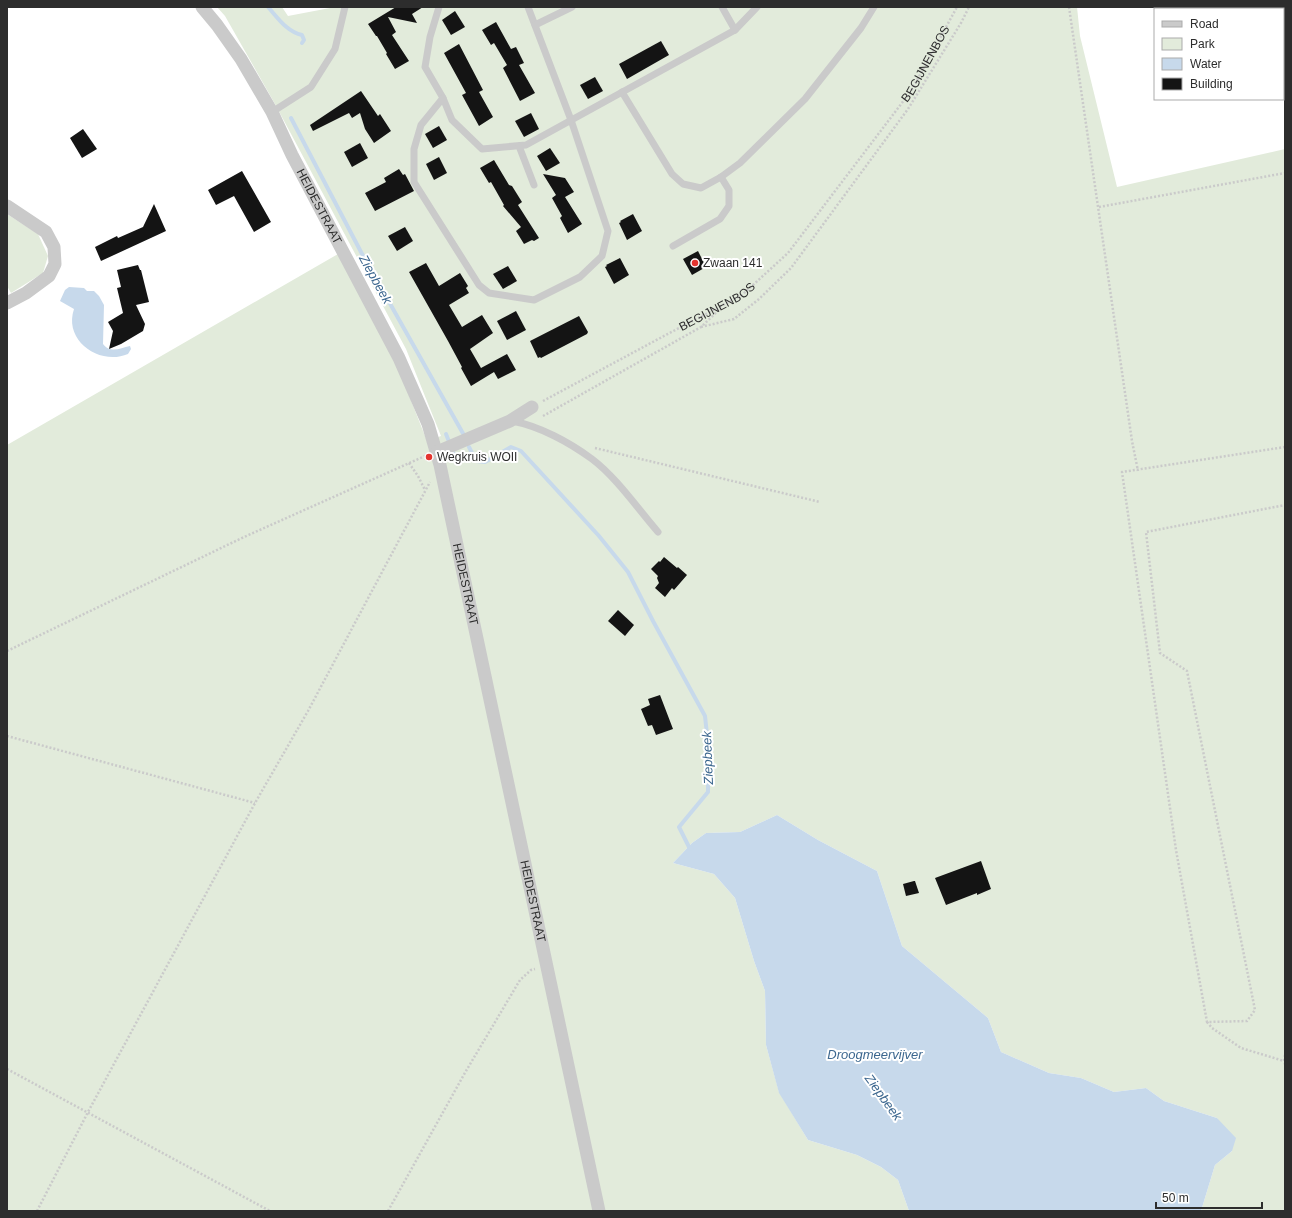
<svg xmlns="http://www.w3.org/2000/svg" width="1292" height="1218" viewBox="0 0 1292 1218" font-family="Arial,sans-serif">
<rect width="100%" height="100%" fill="#fff"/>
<g fill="#e2ebdb">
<path d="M217 7H282L288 16 330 8V7H1077L1080 36 1117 187 1285 149V1211H1201L1215 1165 1232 1151 1217 1118 1164 1101 1146 1088 1114 1092 1081 1078 1049 1073 1001 1052 988 1018 902 946 877 871 818 840 777 815 740 832 706 833 692 843 673 863 714 874 735 898 754 961 765 991 766 1045 779 1092 808 1140 857 1155 881 1167 898 1180 909 1211H7V445L338 254 393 355 427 441 441 436 406 349 275 104 225 16Z"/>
<path d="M7 214 38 234 48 256 43 273 11 293 7 286Z"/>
</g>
<g fill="#c7d9eb">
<path d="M69 287 84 288 87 291H94L99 296 104 305 103 344C111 354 120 348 130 346L131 349 128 354C100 366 63 341 74 309L60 301 65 290Z"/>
<path d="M777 815 818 840 877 871 902 946 988 1018 1001 1052 1049 1073 1081 1078 1114 1092 1146 1088 1164 1101 1217 1118 1236 1138 1232 1151 1215 1165 1201 1211H909L898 1180 881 1167 857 1155 808 1140 779 1093 766 1045 765 991 754 961 735 898 714 874 673 863 692 843 706 833 740 832Z"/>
</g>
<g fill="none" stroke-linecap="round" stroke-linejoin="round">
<g stroke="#c7d9eb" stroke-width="4">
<path d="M268 7C278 18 287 32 302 35L304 40 302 43"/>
<path d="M291 118 361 252 465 437"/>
<path d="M446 434 450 444"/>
<path d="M469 447 476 461 485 462 511 447 521 451 599 536 628 572 653 621 705 716 708 744V792L679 827 689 847 692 849"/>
<path d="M452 450 456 459"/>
</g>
</g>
<g fill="#141414">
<path d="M396 7H423L412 14 417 23 388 17 396 32 392 35 409 61 395 69 386 54 387 53 377 36H376L368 24Z"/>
<path d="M455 11 465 27 451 35 442 20Z"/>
<path d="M496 22 511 49 516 47 524 63 519 65 535 93 520 101 503 68 507 65 494 43 491 45 482 30Z"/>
<path d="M661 41 669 55 627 79 619 64Z"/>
<path d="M459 44 483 90 479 92 493 117 479 126 462 95 466 93 444 53Z"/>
<path d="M595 77 603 91 588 99 580 85Z"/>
<path d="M361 91 378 116 380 114 391 131 374 143 365 129 360 113 352 118 349 113 313 131 310 125Z"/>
<path d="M531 113 539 129 524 137 515 121Z"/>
<path d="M439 126 447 140 433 148 425 134Z"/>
<path d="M83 129 97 149 82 158 70 138Z"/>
<path d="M360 143 368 158 352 167 344 152Z"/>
<path d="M550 148 560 163 546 171 537 156Z"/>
<path d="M439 157 447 173 434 180 426 164Z"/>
<path d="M494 160 509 185 512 186 522 202 518 205 539 238 534 241 532 240 524 244 516 231 521 227 503 206 504 205 491 182 489 183 480 168Z"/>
<path d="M399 169 403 175 405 174 414 191 375 211 365 193 386 182 384 178Z"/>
<path d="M242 171 271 222 254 232 234 196 216 205 208 190Z"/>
<path d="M543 174 565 178 574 192 565 197 582 224 568 233 560 218 562 216 552 198 556 195Z"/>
<path d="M154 204 166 231 101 261 95 247 117 236 118 238 143 227Z"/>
<path d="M633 214 642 231 627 240 619 223 621 222 620 221Z"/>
<path d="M405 227 413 241 397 251 388 236Z"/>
<path d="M698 251 706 267 692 275 683 259Z"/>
<path d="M620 258 629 275 614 284 605 267 607 266 606 265Z"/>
<path d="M426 263 439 286 460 273 468 286 466 288 469 293 449 305 462 327 482 315 493 333 470 349 481 368 507 354 516 370 498 379 494 372 471 386 461 368 462 367 448 341 409 272Z"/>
<path d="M138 265 140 270H141L149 302 136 305 145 324 143 331 121 344 109 349 113 331 108 322 123 313 117 288 121 287 117 270Z"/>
<path d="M508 266 517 281 503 289 493 274Z"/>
<path d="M516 311 526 330 507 340 497 321Z"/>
<path d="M579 316 588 332 587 334 541 358 540 357 538 358 530 341Z"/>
<path d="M664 557 677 568 678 567 687 575 674 590 672 588 665 597 655 588 659 583 657 578 658 576 651 569 659 561 660 562Z"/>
<path d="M618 610 634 625 625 636 608 621Z"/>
<path d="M660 695 673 729 656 735 652 725 648 726 641 709 650 705 648 699Z"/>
<path d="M981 861 991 889 977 895V893L946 905 935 878Z"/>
<path d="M914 881H915L919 893 906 896 903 884Z"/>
</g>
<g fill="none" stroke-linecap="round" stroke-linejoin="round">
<g stroke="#cacaca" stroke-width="2.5" stroke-dasharray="2 2" stroke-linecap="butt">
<path d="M1069 7 1132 441 1138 471"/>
<path d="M1099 207 1285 173"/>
<path d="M701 327 734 319 759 299 791 268 908 109 961 23 969 7"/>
<path id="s1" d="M543 401 662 337 742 295 788 253 911 91 957 7"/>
<path d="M543 416 701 327 721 308"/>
<path d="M1285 447 1122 472 1176 850 1207 1022 1247 1021 1255 1010 1187 671 1160 653 1146 532 1285 505"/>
<path d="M595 448 820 502"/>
<path d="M409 463 418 476 425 490"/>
<path d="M7 651 244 537 425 456"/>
<path d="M7 736 255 803"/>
<path d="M1207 1022 1212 1028 1241 1048 1284 1061"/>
<path d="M1285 1055 1284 1061 1285 1064"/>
<path d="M7 1069 270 1211"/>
<path d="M37 1211 88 1112 255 803 308 711 430 482"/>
<path d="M388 1211 466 1071 520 980 531 970 535 969"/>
</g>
<g stroke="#cacaca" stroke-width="7">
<path d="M439 7 430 37 425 67 443 98 421 125 414 149V182L479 285 489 293 534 300 580 277 602 256 608 231 571 120 528 7"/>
<path d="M535 25 572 7"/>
<path d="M735 30 757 7"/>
<path d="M622 92 672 174 683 184 701 188 721 177 740 163 805 99 861 28 874 7"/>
<path d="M443 98 452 120 482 149 526 145 735 30 722 7"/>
<path d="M272 112 311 87 335 49 345 7"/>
<path d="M519 146 534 185"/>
<path d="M673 246 720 219 729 206V190L721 177"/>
<path d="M512 421C539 426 569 442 592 459 616 477 638 509 658 532"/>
</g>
<g stroke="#cacaca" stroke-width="13">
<path id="s2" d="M202 7 217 25 241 59 272 112 292 155 399 358 428 424 440 465 599 1211"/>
<path d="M7 206 46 232 54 247 55 264 49 276 26 293 7 303"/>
<path d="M437 452 510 421 532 407"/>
</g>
</g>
<g fill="#e4342f" stroke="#fff" stroke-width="1.5">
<circle cx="695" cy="263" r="4"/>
<circle cx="429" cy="457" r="4"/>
</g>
<g text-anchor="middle" stroke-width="4" stroke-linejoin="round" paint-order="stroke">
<g font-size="12" fill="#2d2d2d" stroke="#fff">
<text dy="4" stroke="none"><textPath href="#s1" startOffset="522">BEGIJNENBOS</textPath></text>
<text dy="4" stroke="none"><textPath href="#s2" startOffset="232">HEIDESTRAAT</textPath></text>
<text dy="4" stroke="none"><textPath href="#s1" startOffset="198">BEGIJNENBOS</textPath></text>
<text dy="4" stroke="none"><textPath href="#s2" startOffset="640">HEIDESTRAAT</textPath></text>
<text dy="4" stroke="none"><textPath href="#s2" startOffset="964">HEIDESTRAAT</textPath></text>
</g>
<g font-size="12" fill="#2d2d2d" stroke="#fff" text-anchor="start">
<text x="703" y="267">Zwaan 141</text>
<text x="437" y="461">Wegkruis WOII</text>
</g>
<g font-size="13" font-style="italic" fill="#3c678f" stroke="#fff">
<text transform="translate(376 279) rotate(61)" y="5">Ziepbeek</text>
<text transform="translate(707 758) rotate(-92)" y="5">Ziepbeek</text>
<text x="875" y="1059">Droogmeervijver</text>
<text transform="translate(884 1097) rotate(54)" y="5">Ziepbeek</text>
</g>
</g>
<rect width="1292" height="1218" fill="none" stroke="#2d2d2d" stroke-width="16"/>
<rect x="1154" y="8" width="130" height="92" fill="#ffffff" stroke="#ababab"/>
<rect x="1162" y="21" width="20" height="6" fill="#cacaca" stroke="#ababab"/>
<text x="1190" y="28" font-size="12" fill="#2d2d2d">Road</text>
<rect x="1162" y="38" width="20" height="12" fill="#e2ebdb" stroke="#ababab"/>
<text x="1190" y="48" font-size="12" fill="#2d2d2d">Park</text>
<rect x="1162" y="58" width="20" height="12" fill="#c7d9eb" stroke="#ababab"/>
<text x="1190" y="68" font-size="12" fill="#2d2d2d">Water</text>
<rect x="1162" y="78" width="20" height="12" fill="#141414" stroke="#ababab"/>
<text x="1190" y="88" font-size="12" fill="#2d2d2d">Building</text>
<path d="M1156 1202v6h106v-6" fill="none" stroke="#2d2d2d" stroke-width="2"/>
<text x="1162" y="1202" font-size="12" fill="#2d2d2d" stroke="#ffffff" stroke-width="3" paint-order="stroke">50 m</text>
</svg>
